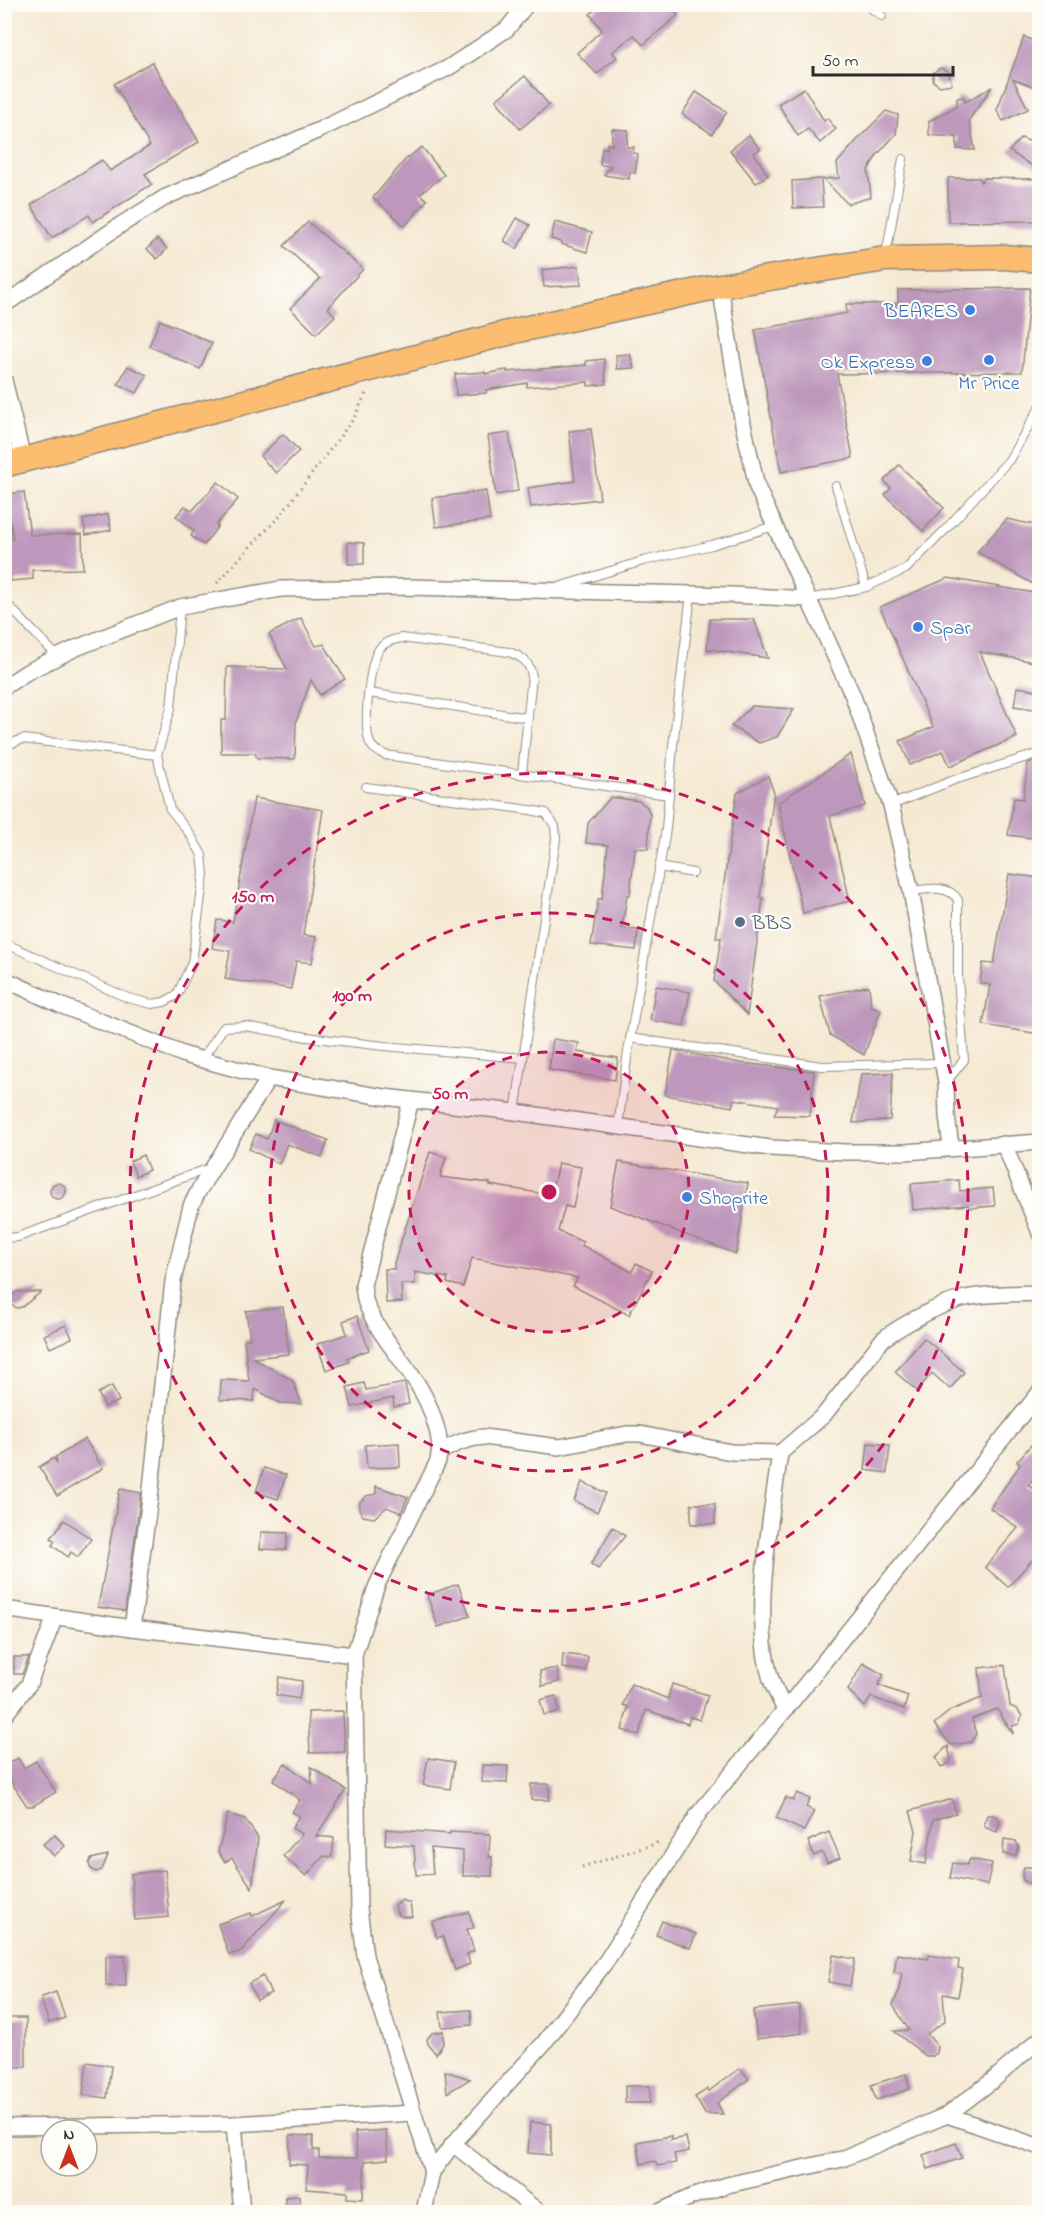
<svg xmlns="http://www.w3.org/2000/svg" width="1044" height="2217" viewBox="0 0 1044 2217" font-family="'Indie Flower',sans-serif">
<rect width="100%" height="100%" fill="#fdfcf7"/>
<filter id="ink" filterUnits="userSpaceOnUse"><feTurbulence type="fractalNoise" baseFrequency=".0167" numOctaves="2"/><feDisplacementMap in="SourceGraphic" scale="12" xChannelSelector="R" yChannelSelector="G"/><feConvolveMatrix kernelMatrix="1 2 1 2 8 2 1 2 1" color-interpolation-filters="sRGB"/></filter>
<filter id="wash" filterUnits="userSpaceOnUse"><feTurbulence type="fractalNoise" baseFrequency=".008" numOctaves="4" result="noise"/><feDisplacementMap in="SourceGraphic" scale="24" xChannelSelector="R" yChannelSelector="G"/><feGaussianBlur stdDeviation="1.35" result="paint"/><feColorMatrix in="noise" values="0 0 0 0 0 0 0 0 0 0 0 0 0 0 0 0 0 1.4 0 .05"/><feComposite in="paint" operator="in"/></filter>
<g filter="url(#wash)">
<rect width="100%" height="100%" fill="#f5e9d3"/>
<g id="blocks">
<g fill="#bd97bc">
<path d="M602 4H669L678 15 643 45 634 35 612 52 617 57 597 74 577 53 602 30 590 14Z"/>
<path d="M1024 37 1040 43V89L1013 79 1028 109 1003 121 997 110Z"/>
<path d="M152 62 199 142 145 174 152 184 93 222 89 215 52 238 31 205 102 160 110 171 150 146 114 84Z"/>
<path d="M940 68 948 71 952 84 940 86 933 81V73Z"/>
<path d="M525 76 549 105 520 129 496 100Z"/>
<path d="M992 87 969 120 975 150 957 149V137L929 135V121L957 106V98L964 97 965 102Z"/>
<path d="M804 88 824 121 827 118 836 129 820 143 808 129 798 136 778 104Z"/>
<path d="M696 92 727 112 712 134 682 114Z"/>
<path d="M886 111 898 115 896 134 877 155 868 170 871 197 848 204 823 179 839 178 837 163 860 137Z"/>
<path d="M612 129 628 130 627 147H634L633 153 638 154 635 173 630 172 629 179 604 175 611 166 600 165 602 148 607 149V144L612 145Z"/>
<path d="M749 135 760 149 754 153 768 175 756 183 730 150Z"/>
<path d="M1021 138 1040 145V171L1009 151Z"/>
<path d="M422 147 444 175 420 194 427 200 405 226 373 198 405 160Z"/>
<path d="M948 178H980L981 182 984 178 1040 179V221L948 222Z"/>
<path d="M821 179 823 207 793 208 792 181Z"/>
<path d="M517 218 530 225 517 249 504 241Z"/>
<path d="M308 222 363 269 328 308 335 316 316 334 290 308 320 279 284 246Z"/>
<path d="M555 222 592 232 587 252 561 244V242L551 239Z"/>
<path d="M157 239 167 249 157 259 147 249Z"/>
<path d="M579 266 581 285 544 287 542 270Z"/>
<path d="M1030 288 1022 372 837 374 853 458 781 472 755 330 847 313 846 304H898V290Z"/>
<path d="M160 320 212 343 200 369 149 346Z"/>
<path d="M630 354 634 368 617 369 616 355Z"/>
<path d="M604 359 606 384 588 386V382L527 387V383L486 390V393L456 395 455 374 485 372V374L507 370V372L586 365V361Z"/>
<path d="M128 366 147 375 137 393 118 384Z"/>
<path d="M591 429 600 499 531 507 528 488 575 481 569 431Z"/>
<path d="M509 433 518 491 496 495 488 436Z"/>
<path d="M283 434 299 451 276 473 260 456Z"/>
<path d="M899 465 944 508 923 531 885 495 891 488 884 481Z"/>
<path d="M218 482 238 499 216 525 218 526 204 545 191 536 194 531 176 516 185 506 192 511Z"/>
<path d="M486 491 490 520 436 527 432 498Z"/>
<path d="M24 492 30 535 82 534 83 569 32 570 33 579 11 581 7 540 13 539 6 494Z"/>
<path d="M108 514 111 530 86 535 83 520Z"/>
<path d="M1007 519 1040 526V588L977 552Z"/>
<path d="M348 542 364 543V564H348Z"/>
<path d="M948 578 1040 594V663L980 652 1017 737 950 766 943 751 910 765 900 741 933 727 880 607Z"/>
<path d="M301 618 316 646 324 644 345 679 320 695 311 680 296 722 295 759 257 758 255 753H221V720H226L227 667 287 669 269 634Z"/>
<path d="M710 619H754L768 658 707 649Z"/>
<path d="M1017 687 1040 691V710L1014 706Z"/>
<path d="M752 706 794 709 777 737 759 743 731 726Z"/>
<path d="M851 754 865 806 830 816 850 901 803 913 778 803Z"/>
<path d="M1040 759V839L1008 835 1014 798 1023 799 1028 763Z"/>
<path d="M768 776 774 793 760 897 763 898 747 1015 714 981 721 938H716L737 793Z"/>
<path d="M611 797 639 801 647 807 650 814 648 849 635 848 630 895H627L622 928 638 930 636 950 591 945 598 899H602L608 845 586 843 588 823Z"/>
<path d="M254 798 323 810 303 935 316 937 312 963 296 961 291 989 225 979 230 951 212 948 217 920 233 922Z"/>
<path d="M1009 874 1040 878V1034L983 1025 990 985 980 983 983 963 994 964Z"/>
<path d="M656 986 690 992 684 1026 650 1020Z"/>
<path d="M869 986 871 1006 881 1010 864 1055 830 1035 820 996Z"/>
<path d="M553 1039 579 1043 577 1052 618 1058 615 1080 549 1070Z"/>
<path d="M673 1050 740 1063 814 1071 810 1116 774 1115 778 1106 734 1099 732 1107 665 1095Z"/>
<path d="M893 1073 890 1120 853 1123 861 1074Z"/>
<path d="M274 1120 328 1140 322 1157 287 1144 279 1164 249 1149 256 1134 267 1139Z"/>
<path d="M430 1152 446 1157 440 1177 490 1183V1185L551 1195 558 1163 581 1167 573 1208 565 1206 558 1231 583 1242 581 1245 632 1272 636 1263 652 1271 629 1315 573 1286 578 1278 472 1258 463 1287 447 1283 448 1278 415 1272V1284H401L402 1302 386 1303 385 1269H394V1263Z"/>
<path d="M143 1155 149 1170 136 1176 130 1161Z"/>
<path d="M619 1162 748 1183 736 1254 610 1206Z"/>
<path d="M959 1180 960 1191 993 1188 995 1206 969 1208 968 1205 913 1210 911 1184Z"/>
<circle cx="58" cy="1191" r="8"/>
<path d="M17 1292H41L22 1307 17 1308 12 1306 10 1301 11 1296Z"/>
<path d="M283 1307 289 1354 253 1358 292 1380 302 1404 280 1403 255 1389 254 1401 220 1400 221 1380 249 1381 244 1340 250 1339 246 1311Z"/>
<path d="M357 1316 369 1350 347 1358 349 1362 326 1370 317 1344 347 1334 343 1321Z"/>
<path d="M66 1325 72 1338 50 1348 44 1335Z"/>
<path d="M924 1338 964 1372 950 1389 932 1373 917 1391 895 1372Z"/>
<path d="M364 1383 366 1390 405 1383 409 1404 394 1407 393 1398 352 1407 347 1387Z"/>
<path d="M112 1386 119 1401 105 1407 98 1393Z"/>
<path d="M1040 1435V1472L1028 1485 1040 1493V1551L1008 1587 985 1567 1018 1528 990 1508 1020 1465 1017 1461Z"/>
<path d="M85 1439 103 1468 57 1496 39 1467 54 1458 57 1464 56 1457Z"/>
<path d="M399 1443 400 1467 367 1468 365 1445Z"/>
<path d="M868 1443 890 1445 887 1473 865 1470Z"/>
<path d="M264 1468 286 1475 278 1499 256 1492Z"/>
<path d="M582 1482 606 1493 597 1512 574 1501Z"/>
<path d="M376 1486 408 1497 401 1513 387 1507 374 1518 363 1516 359 1509 360 1502 366 1496 376 1494Z"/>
<path d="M120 1489 141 1493 125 1611 98 1607Z"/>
<rect x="691" y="1504" width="24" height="20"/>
<path d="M64 1520 91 1539 78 1557 71 1552 68 1557 52 1545 55 1541 51 1538Z"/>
<path d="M613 1527 625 1536 598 1569 591 1564Z"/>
<path d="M261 1532 288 1533 286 1550 260 1549Z"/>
<path d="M458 1584 470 1616 438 1627 427 1595Z"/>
<path d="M563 1654 588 1657 586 1671 562 1668Z"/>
<path d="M14 1657H29L22 1674H14Z"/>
<path d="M863 1663 884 1675 878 1685 908 1696 904 1709 871 1697 865 1707 848 1690Z"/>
<path d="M1005 1665 1010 1706 1017 1709 1022 1716 1019 1724 1012 1726 1013 1734 997 1709 972 1719 976 1734 971 1742 951 1745 934 1724 951 1710 982 1698 979 1668Z"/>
<path d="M557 1668 559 1682 542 1686 540 1671Z"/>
<path d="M279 1677 302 1681 299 1699 276 1695Z"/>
<path d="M631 1684 668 1699 672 1684 708 1695 700 1720 690 1717 688 1724 646 1710 639 1735 622 1730 628 1707 623 1705Z"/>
<path d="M556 1696 559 1712 544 1715 540 1700Z"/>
<path d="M343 1711 345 1752 310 1753 308 1712Z"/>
<path d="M948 1746 951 1761 949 1764 941 1767 936 1757Z"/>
<path d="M18 1758 24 1768 36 1761 56 1792 33 1806H27L4 1771V1766Z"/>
<path d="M428 1758 454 1762 450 1789 423 1785Z"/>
<path d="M285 1763 312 1784 311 1767 346 1790 316 1836 334 1838 332 1857 324 1856 306 1876 283 1856 302 1834 292 1828 299 1816 292 1812 300 1800 273 1780Z"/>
<path d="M482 1765 508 1766 507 1783 482 1782Z"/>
<rect x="531" y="1784" width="18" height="16"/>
<path d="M797 1793 810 1799 806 1807 814 1811 804 1831 776 1818 786 1797 793 1801Z"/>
<path d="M952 1799 956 1813 933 1820 926 1864 911 1861 916 1831 910 1811Z"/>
<path d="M228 1814 245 1819 258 1838 252 1888 232 1858 225 1862 218 1852Z"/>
<path d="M987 1815H993L1000 1820 997 1832 986 1828 984 1823Z"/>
<path d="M386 1829 450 1834V1832L490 1834 489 1857H492V1876H463V1851L431 1848 433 1874 416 1875 414 1846 385 1844Z"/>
<path d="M829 1832 840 1858 827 1863 822 1852 814 1856 808 1841Z"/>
<path d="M55 1835 65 1846 54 1856 43 1844Z"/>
<path d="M1004 1839 1016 1841 1019 1848 1016 1856 1003 1854Z"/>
<path d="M108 1855 102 1870 96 1872 91 1869 89 1864 91 1859Z"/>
<path d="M970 1859 992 1863 987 1885 950 1878 953 1863 967 1865Z"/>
<path d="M1024 1867H1032L1037 1870 1039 1877 1036 1882 1028 1883 1023 1880 1022 1874Z"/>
<path d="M165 1870 169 1917 135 1920 131 1874Z"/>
<path d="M286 1900 241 1951 229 1955 218 1924 251 1913 252 1916Z"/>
<path d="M402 1900 410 1903 412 1917H402L397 1913 395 1906Z"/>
<path d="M469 1912 474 1928 467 1929 474 1951 467 1954 470 1964 455 1970 443 1936 437 1938 432 1922Z"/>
<path d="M662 1921 696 1934 690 1948 656 1935Z"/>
<path d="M897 1954 928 1959 929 1955 959 1960 958 1968 963 1969 958 1997 943 1994 945 2021 927 2034 938 2047 937 2053 933 2056H926L894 2031 909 2030 893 2005 898 1993 902 1973 894 1972Z"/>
<path d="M833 1955 855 1959 850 1986 828 1982Z"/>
<path d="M106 1956H125L126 1986H106Z"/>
<path d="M263 1976 271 1993 257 2000 249 1983Z"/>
<path d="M56 1992 65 2018 49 2023 42 2003V1997Z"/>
<path d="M799 2005 802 2033 757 2039 753 2010Z"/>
<path d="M471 2010 472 2025 442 2027 440 2012Z"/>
<rect x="4" y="2018" width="22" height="49"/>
<path d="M443 2031V2044L436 2054 428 2044 427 2039 432 2033Z"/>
<path d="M87 2062 111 2066 107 2098 83 2095Z"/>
<path d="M740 2068 749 2079 717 2103 723 2114H705L695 2097 708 2089 709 2091Z"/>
<path d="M445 2071 470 2079 447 2093Z"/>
<path d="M906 2074 910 2089 876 2100 871 2085Z"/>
<rect x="625" y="2086" width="25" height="17"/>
<path d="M530 2122 551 2124V2155L528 2153Z"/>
<path d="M386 2130 388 2159 365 2161 363 2199 347 2198V2192L306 2189 308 2165 289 2164 290 2135 313 2136V2150H319V2158H357L355 2132Z"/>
<path d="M671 2136V2140L686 2137 689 2151 674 2154 676 2163 657 2166 655 2161 641 2164 637 2142Z"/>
<path d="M956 2143 962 2158 928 2169 923 2155Z"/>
<path d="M299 2196 300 2211 286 2212 285 2197Z"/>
</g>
</g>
</g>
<g filter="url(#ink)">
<use href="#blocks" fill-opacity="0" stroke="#908a7f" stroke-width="1.5"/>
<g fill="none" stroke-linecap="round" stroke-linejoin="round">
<g stroke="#908a7f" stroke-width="10">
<g id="service">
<path d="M865 4 882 16"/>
<path d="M886 255 903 159"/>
<path d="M836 486 866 587"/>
<path d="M562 586 643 561 712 545 774 526"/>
<path d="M809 599 866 587 906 569 945 530 1009 460 1040 407"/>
<path d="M4 601 57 656"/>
<path d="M369 693 528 718"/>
<path d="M4 746 23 739 157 755"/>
<path d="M522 774 532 676C529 661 522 657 509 652L401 638C393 640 386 641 380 648 369 660 364 723 369 740 371 749 378 751 385 755L669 795"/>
<path d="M366 787 530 810 546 813 555 826 556 839 515 1112"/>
<path d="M891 805 954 780 1040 753"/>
<path d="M659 867 693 873"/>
<path d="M911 891C927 889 949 884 958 900V977L964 1060 946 1082"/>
<path d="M4 943 128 998 152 1004 164 1002 177 995 192 963 204 874 202 855 190 834 170 809 157 755 171 708 180 608"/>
<path d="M630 1038 822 1066 942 1063"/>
<path d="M202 1059 224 1027 245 1026 307 1037 384 1046 523 1058"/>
<path d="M618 1127 627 1058 666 829 673 746 691 594"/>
<path d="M4 1238 18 1237 210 1168"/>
</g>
</g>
<g stroke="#908a7f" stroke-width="18">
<g id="minor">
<path d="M720 286 743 424 757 487 853 696 891 805 911 891 946 1082 947 1116 951 1147"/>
<path d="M4 305 122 224 166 197 319 130 448 68 507 29 527 4"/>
<path d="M4 380 23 459"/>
<path d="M4 687 27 672 76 648 180 607 281 589 407 587 731 595 809 599"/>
<path d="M4 979 60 1005 185 1055 269 1078 384 1097 515 1112 770 1148 845 1152H905L1040 1142"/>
<path d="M411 1100 363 1285C364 1291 364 1298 366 1303 382 1345 420 1373 434 1420 439 1434 441 1445 438 1461L377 1585 354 1655 359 1908 365 1956 432 2172"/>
<path d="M1004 1144 1040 1233"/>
<path d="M440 1452C455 1444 467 1438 484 1437L559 1447 627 1434H640L731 1452 780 1453 824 1415 883 1339C902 1325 943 1302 966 1298 989 1293 1015 1294 1040 1293"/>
<path d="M780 1453C771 1519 750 1623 773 1685 777 1694 781 1702 785 1710"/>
<path d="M4 1609 132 1628 354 1655"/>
<path d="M132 1628 150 1498 173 1281 191 1206 199 1190 269 1078"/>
<path d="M4 1716 29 1684 55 1617"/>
<path d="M947 2115 1040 2147"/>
<path d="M234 2124 242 2212"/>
<path d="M4 2127 234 2124 413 2113"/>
<path d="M453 2144 539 2212"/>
<path d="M424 2212 432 2172 453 2144 544 2043 607 1960 699 1813 785 1710 1040 1392"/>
<path d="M659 2212 691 2197 727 2185 842 2159 947 2115 992 2081 1040 2039"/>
</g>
</g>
<g stroke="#908a7f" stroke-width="27">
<path id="primary" d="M4 465 519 330 720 286 885 259 1004 257 1040 260"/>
</g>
<g stroke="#908a7f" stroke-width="3" stroke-dasharray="1.5 4.5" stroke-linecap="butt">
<path d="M217 583 248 549 279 517 354 418 367 391"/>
<path d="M582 1867 655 1844 661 1840"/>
</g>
<use href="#service" stroke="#fff" stroke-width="8"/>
<use href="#minor" stroke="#fff" stroke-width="15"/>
<use href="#primary" stroke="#fcbd6f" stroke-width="24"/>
</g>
</g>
<circle cx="549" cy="1192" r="140" fill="#c2185b" fill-opacity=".12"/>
<g fill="none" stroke="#c2185b" stroke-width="3" stroke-dasharray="10 8">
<circle cx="549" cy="1192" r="140"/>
<circle cx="549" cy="1192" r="279"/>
<circle cx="549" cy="1192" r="419"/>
</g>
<g fill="#3f7fe0" stroke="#fdfcf7" stroke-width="2">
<circle cx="970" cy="310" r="6"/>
<circle cx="989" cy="360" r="6"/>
<circle cx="927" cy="361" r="6"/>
<circle cx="918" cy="627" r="6"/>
<circle cx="687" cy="1197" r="6"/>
</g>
<circle fill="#5c6f8a" stroke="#fdfcf7" stroke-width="2" cx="740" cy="922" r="6"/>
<g text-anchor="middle" stroke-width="4.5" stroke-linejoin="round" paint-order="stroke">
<g font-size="20" fill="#366cbe" stroke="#fdfcf7" text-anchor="end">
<text x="958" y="317">BEARES</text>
<text x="915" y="368">Ok Express</text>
<text x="989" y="389" text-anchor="middle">Mr Price</text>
<text x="930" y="634" text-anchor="start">Spar</text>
<text x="699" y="1204" text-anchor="start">Shoprite</text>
</g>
<g font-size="20" fill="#4e5e75" stroke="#fdfcf7" text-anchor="start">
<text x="752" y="929">BBS</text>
</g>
</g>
<circle cx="549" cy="1192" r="9" fill="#c2185b" stroke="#fdfcf7" stroke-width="3"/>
<g font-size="18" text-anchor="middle" font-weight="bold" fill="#c2185b" stroke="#fdfcf7" stroke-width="4.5" stroke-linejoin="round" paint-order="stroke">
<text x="253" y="902">150 m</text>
<text x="352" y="1001">100 m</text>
<text x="450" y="1099">50 m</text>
</g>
<rect width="1044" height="2217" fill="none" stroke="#fdfcf7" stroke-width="24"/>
<g transform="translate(69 2148)"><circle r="28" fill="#fdfcf7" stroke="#a9a8a5" stroke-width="1.5"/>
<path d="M0-4.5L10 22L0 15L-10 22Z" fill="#c8321e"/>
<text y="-9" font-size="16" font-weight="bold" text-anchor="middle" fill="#2b2b2b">N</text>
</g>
<path d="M813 66v9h140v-9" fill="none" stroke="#2b2b2b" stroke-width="3"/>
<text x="822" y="66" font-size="18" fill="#2b2b2b" stroke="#fdfcf7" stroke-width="4.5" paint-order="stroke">50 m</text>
</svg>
